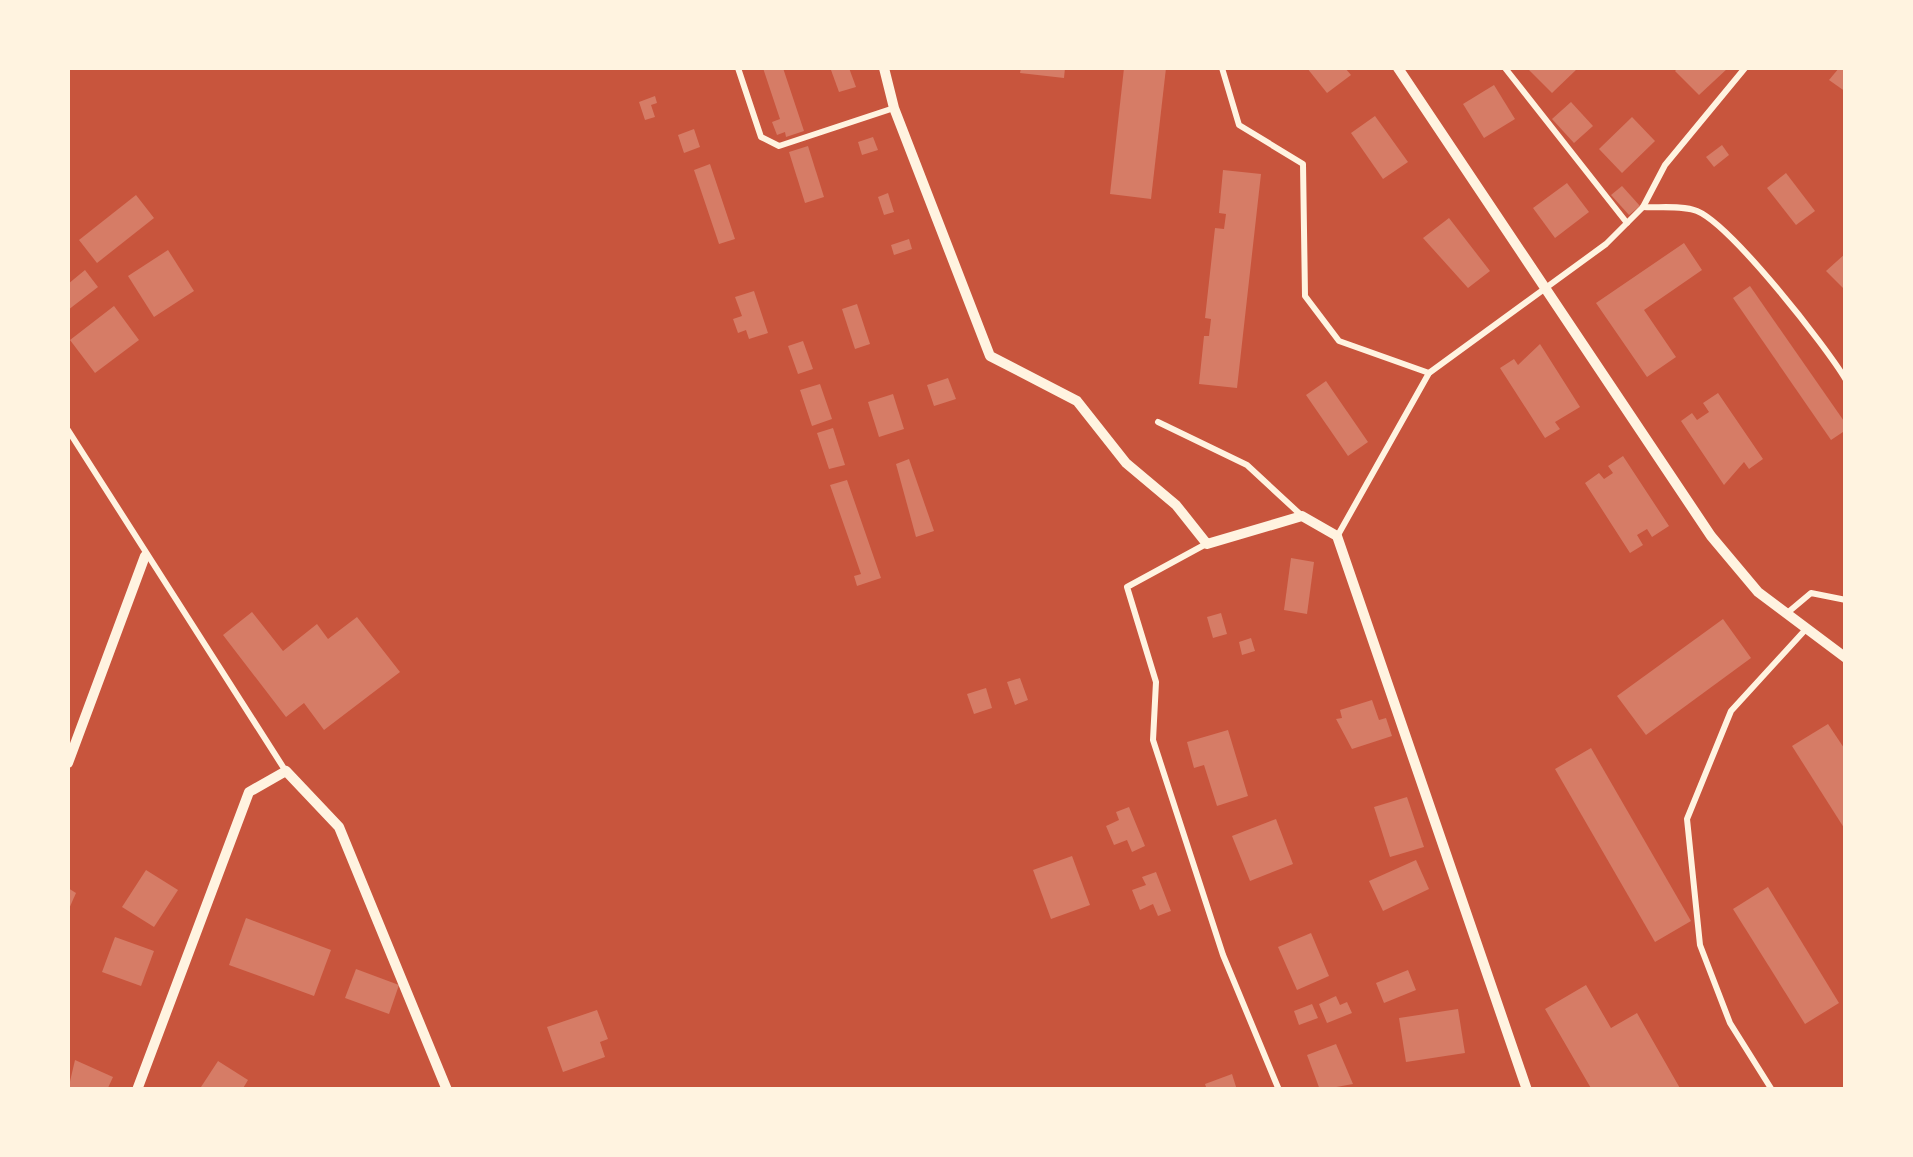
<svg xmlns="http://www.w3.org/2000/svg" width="1913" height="1157" viewBox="0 0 1913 1157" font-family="'PT Sans',sans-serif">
<rect width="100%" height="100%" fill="#c8553d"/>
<g fill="#d67c66">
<path d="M763 68H783L804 131 786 137 785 132 777 135 772 122 780 119Z"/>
<path d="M849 68 856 87 839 92 831 70Z"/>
<path d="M1021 68H1065L1064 78 1020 73Z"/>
<path d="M1124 68H1166L1151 199 1110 194Z"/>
<path d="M1307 68H1345L1351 75 1327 93Z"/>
<path d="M1527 68H1575L1577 69 1552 93Z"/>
<path d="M1678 68H1728L1699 95 1675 71Z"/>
<path d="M1839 68H1846V92L1829 80Z"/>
<path d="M1494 85 1515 119 1484 138 1463 104Z"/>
<path d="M655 96 657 103 651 105 655 117 645 120 639 102Z"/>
<path d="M1571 102 1593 126 1574 143 1552 119Z"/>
<path d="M1375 116 1408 162 1383 179 1351 133Z"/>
<path d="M1632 117 1655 141 1622 173 1599 149Z"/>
<path d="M694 129 700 147 684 153 678 135Z"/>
<path d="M873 137 878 150 862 155 858 142Z"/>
<path d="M1722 145 1729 155 1714 167 1706 157Z"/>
<path d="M808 146 824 197 805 203 789 152Z"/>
<path d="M710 164 735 239 719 244 694 170Z"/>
<path d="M1223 170 1261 174 1237 388 1199 384 1204 336H1209L1211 319 1205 318 1215 228 1224 229 1226 214 1219 213Z"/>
<path d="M1786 173 1815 211 1796 225 1767 188Z"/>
<path d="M1567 183 1589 212 1555 238 1533 208Z"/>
<path d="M1622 186 1640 206 1629 215 1611 195Z"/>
<path d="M888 193 894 212 884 215 878 197Z"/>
<path d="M136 195 154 218 97 263 79 240Z"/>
<path d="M1449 218 1490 271 1468 288 1423 238Z"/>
<path d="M909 239 912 249 894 255 891 245Z"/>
<path d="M1684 243 1702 270 1644 310 1676 357 1647 377 1596 303Z"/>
<path d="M168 250 194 291 154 317 128 276Z"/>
<path d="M1846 253V291L1826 271Z"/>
<path d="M85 270 98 287 68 310V284Z"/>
<path d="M1750 286 1846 424V430L1831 440 1733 298Z"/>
<path d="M754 291 768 333 749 339 746 330 738 333 733 319 742 316 735 297Z"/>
<path d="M857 304 870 344 855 349 842 309Z"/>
<path d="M114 306 139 340 95 373 70 340Z"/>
<path d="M803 341 813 369 798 374 788 346Z"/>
<path d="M1540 344 1580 407 1555 422 1560 429 1545 438 1500 368 1514 359 1518 365Z"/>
<path d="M948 378 956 399 934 406 927 385Z"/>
<path d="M1326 381 1368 442 1348 456 1306 395Z"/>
<path d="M820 384 832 419 812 426 800 390Z"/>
<path d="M1718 393 1763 459 1749 469 1744 462 1724 485 1681 421 1692 413 1697 420 1709 412 1703 403Z"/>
<path d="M893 394 904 429 879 437 868 402Z"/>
<path d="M833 428 845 465 829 469 817 433Z"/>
<path d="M1623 456 1669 526 1652 537 1647 529 1637 535 1643 545 1630 553 1585 483 1599 473 1604 479 1613 473 1608 466Z"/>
<path d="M909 459 934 531 916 537 896 464Z"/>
<path d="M847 480 881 578 857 586 854 576 861 574 830 485Z"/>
<path d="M1291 558 1314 562 1307 614 1284 610Z"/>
<path d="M252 612 283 651 317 624 328 639 357 617 400 672 324 730 304 703 286 717 223 635Z"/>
<path d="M1221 613 1227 634 1213 638 1207 617Z"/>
<path d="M1723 619 1751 658 1646 735 1617 696Z"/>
<path d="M1251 638 1255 651 1242 655 1239 642Z"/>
<path d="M1020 678 1028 700 1015 705 1007 682Z"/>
<path d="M986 688 992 708 974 714 967 694Z"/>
<path d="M1372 700 1379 720 1386 718 1392 736 1352 749 1336 719 1342 718 1340 710Z"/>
<path d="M1828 724 1846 751V831L1792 746Z"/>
<path d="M1228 730 1248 796 1217 806 1204 765 1194 768 1187 742Z"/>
<path d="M1591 748 1691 921 1655 942 1555 769Z"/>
<path d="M1407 797 1424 847 1390 857 1374 807Z"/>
<path d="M1129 807 1145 846 1132 852 1127 840 1114 845 1106 826 1119 820 1116 812Z"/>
<path d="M1276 819 1293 864 1250 881 1232 836Z"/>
<path d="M1072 856 1090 905 1051 919 1033 870Z"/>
<path d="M1416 860 1429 889 1383 911 1369 881Z"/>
<path d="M146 870 178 890 154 927 122 907Z"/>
<path d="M1156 872 1171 911 1158 916 1153 904 1140 910 1132 890 1146 885 1142 877Z"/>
<path d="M1768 887 1839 1003 1805 1024 1733 909Z"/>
<path d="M68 888 76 893 68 911Z"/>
<path d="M246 918 331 950 314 996 229 965Z"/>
<path d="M1311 933 1329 976 1297 990 1278 947Z"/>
<path d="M115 937 154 951 141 986 102 972Z"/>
<path d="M356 969 399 985 389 1014 345 998Z"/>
<path d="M1408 970 1416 990 1384 1003 1376 983Z"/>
<path d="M1586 985 1611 1028 1637 1013 1681 1090H1592L1545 1009Z"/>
<path d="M1336 996 1340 1005 1347 1002 1352 1013 1327 1023 1319 1004Z"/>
<path d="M1312 1004 1318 1018 1299 1025 1294 1011Z"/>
<path d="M1458 1009 1465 1053 1406 1062 1399 1018Z"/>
<path d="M597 1010 608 1039 600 1042 605 1057 563 1072 547 1027Z"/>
<path d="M1336 1044 1353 1084 1320 1090 1307 1055Z"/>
<path d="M75 1060 113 1077 107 1090H68Z"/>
<path d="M218 1061 248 1080 242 1090 201 1087Z"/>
<path d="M1232 1074 1237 1090H1207L1205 1084Z"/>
</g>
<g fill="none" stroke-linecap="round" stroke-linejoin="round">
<g stroke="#fff3e0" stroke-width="6">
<path d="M738 68 761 137 779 146 894 108"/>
<path d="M1222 68 1239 125 1303 164 1305 296 1339 341 1429 373"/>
<path d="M1505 68 1627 223"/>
<path d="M1643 207C1658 208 1683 205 1697 211 1731 225 1826 346 1846 380"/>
<path d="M1158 422 1247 465 1301 515"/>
<path d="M68 430 285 770"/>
<path d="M1338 535 1429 373 1606 244 1643 207 1665 165 1745 68"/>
<path d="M1206 544 1127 587 1156 682 1153 740 1223 955 1279 1090"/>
<path d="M1786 614 1811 593 1846 600"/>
<path d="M1772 1090 1730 1023 1700 945 1687 819 1731 711 1806 629"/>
</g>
<g stroke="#fff3e0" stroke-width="10">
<path d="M884 68 894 108 990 356 1077 401 1126 463 1176 505 1207 544 1302 516 1337 536 1527 1090"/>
<path d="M1398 68 1711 536 1758 592 1846 658"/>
<path d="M68 763 145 556"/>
<path d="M137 1090 249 792 286 771 339 827 447 1090"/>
</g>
</g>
<rect width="1913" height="1157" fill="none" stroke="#fff3e0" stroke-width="140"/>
</svg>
